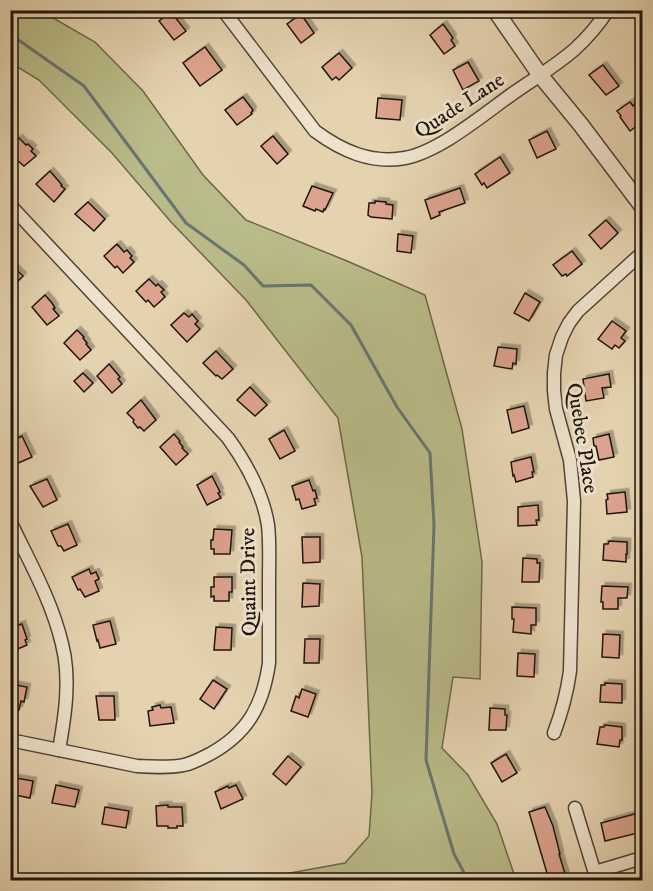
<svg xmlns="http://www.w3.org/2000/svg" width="653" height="891" viewBox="0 0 653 891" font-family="'IM FELL DW Pica',serif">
<defs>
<filter id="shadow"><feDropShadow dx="3.5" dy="-3.5" stdDeviation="0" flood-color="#0004"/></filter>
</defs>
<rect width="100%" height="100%" fill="#e5d3b0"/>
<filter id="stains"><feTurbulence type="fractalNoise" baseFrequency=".00333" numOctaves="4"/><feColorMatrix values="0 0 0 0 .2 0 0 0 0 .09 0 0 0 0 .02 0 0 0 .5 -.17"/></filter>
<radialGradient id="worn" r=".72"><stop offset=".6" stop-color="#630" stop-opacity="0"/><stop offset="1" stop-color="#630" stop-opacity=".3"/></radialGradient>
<path fill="#b9bb88" stroke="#6c684a" stroke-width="1.5" d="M10 11H41L95 42 143 91 203 175 246 220 347 261 425 295 462 429 482 562 480 679 453 677 442 748 468 775 497 824 516 880H251L345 863 369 836 372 793 362 557 338 418 246 300 171 222 112 153 39 80 11 63Z"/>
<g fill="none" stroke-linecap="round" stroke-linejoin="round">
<path stroke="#687572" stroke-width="3" d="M10 34 84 86 186 223 244 265 263 286 311 285 351 325 397 407 430 453 434 525 426 760 454 854 468 880"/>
</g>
<g fill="#dca38e" stroke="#1e150d" stroke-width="1.5" filter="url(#shadow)">
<path d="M171 12 186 31 174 40 159 21Z"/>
<path d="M301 14 314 33 301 43 287 24Z"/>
<path d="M443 24 453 38 451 40 455 46 444 54 430 35Z"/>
<path d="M205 47 222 70 200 86 183 63Z"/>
<path d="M339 53 352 68 339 80 336 77 332 80 322 67Z"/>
<path d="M468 62 479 81 463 90 453 70Z"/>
<path d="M603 65 619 86 606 95 589 75Z"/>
<path d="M243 97 253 110 251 113 252 114 237 125 225 110Z"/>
<path d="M378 98 402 100 400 120 376 118Z"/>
<path d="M630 102 633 106 635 104 640 111 638 112 642 119V122L630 131 620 117 621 116 617 111Z"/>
<path d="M547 131 556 149 537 158 529 140Z"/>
<path d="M273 136 288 154 277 164 261 146Z"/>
<path d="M19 138 26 145 28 144 33 149 31 151 36 156 24 166 10 154V145Z"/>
<path d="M500 157 510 173 487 188 484 183 482 185 475 174Z"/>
<path d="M50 171 62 185 61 186 65 189 54 202 36 184Z"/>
<path d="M312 186 333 193 325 210 324 209 323 212 316 209 315 211 303 206Z"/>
<path d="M460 188 465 203 439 212 440 215 431 219 425 200Z"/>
<path d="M375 201 386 202V204L393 205 392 219 371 217 368 215 369 203H375Z"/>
<path d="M88 202 105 219 94 231 75 214Z"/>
<path d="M606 220 618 233 601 249 589 235Z"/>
<path d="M398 234 413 236 411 253 397 251Z"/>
<path d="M117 244 124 252 127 250 132 256 130 258 134 262 123 273 117 266 115 268 104 256Z"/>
<path d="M572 251 582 264 567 276 566 274 562 276 553 265Z"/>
<path d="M10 264 23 276 10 289Z"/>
<path d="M149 279 156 286 158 284 164 290 161 292 165 297 154 307 148 300 146 302 136 291Z"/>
<path d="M525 293 540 302 529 321 514 313Z"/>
<path d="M45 295 52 303 55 308 53 309 59 316 47 325 32 307Z"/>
<path d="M184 313 189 317 192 314 198 321 195 324 200 329 187 342 171 325Z"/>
<path d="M612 321 626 331 621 338 625 341 619 348 615 345 612 349 598 339Z"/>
<path d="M77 330 84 337 83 338 87 343 86 344 91 350 80 360 64 343Z"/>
<path d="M498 347 517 349 516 364 513 363 512 369 494 366Z"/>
<path d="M216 351 233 369 222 379 217 375 216 376 203 363Z"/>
<path d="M109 364 120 377 118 379 122 384 112 393 97 376Z"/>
<path d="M83 373 93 383 84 392 74 381Z"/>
<path d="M609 374 611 387 602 388 604 398 586 401 583 379Z"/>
<path d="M250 387 267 405 255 416 237 400Z"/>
<path d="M141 400 156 420 144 431 140 427 138 428 133 422 134 420 127 413Z"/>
<path d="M524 406 529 428 512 433 507 410Z"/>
<path d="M284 430 295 451 280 459 269 439Z"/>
<path d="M174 434 180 441 179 442 183 447 182 448 188 454 176 465 160 447Z"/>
<path d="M609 434 614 457 599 460 596 446H594L593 438Z"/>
<path d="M22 436 32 457 16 464 10 452V442Z"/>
<path d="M531 457 534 472H532L533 477 516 482 514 475 513 476 511 462Z"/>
<path d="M212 476 220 492 218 493 221 498 207 505 197 485Z"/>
<path d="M47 479 57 500 43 507 30 486Z"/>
<path d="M309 480 313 491 315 490 317 498 314 499 316 505 302 509 299 499 296 500 292 486Z"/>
<path d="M625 492 627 512 607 514 606 500 608 499 607 494Z"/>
<path d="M538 505 539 520H536L537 525 518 526V507Z"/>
<path d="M68 524 77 545 64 551 61 546H58L51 531Z"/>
<path d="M214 529 232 530 230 554H214V549H211V540H213Z"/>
<path d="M302 537H320V562L303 563Z"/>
<path d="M609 541 627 542V554H626V562L603 560 604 544H608Z"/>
<path d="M523 558 537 559V563H540L539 582H522Z"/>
<path d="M89 569 91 574 96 572 99 579 95 581 99 591 85 597 80 589 78 590 72 577Z"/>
<path d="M214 577H232V592H229V601H214V596L211 597V587H214Z"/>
<path d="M303 583 320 584 319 606 302 607Z"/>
<path d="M602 586 628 587 627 598H618V609H603V602H601Z"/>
<path d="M512 607 536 608V625H531V634L513 632 514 619H512Z"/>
<path d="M110 621 116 644 100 648 98 640 97 641 93 625Z"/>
<path d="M22 624 27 639 25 640 27 645 13 651 10 642V628Z"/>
<path d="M216 627 232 628 231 650H214Z"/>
<path d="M603 634 620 635 619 658 602 657Z"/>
<path d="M305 639H320L319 663H304Z"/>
<path d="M518 653 535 654 534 677 517 676Z"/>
<path d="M213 680 227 689 214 709 200 699Z"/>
<path d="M605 683 622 684V703L600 702 601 685H605Z"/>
<path d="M10 684 27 687 24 702 21 701 19 710 10 709Z"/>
<path d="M302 689 316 694 308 717 291 711 296 696 299 698Z"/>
<path d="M96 696H114L115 720H99Z"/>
<path d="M160 705 161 708 171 707 174 723 150 726 148 711 153 710 152 707Z"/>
<path d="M490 708 505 709V715H507L506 730H489Z"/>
<path d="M605 725 622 727V740H620L619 747 597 744 600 727H604Z"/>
<path d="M506 754 517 773 502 782 491 763Z"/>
<path d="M288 756 301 767 286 785 273 774Z"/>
<path d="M10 777 33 781 30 798 10 794Z"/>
<path d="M56 785 79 790 75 807 52 803Z"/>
<path d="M236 785 243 799 221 809 215 792 228 786 229 788Z"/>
<path d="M168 805V807H182L183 826H177V828H168V826H157L156 806Z"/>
<path d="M105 807 129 811 126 828 102 824Z"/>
<path d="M545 807 553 826 560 854H559L567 880H549L529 812Z"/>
<path d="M642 812V832L605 841 601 823Z"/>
</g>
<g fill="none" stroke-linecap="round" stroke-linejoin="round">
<g stroke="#504436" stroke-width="15">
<g id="minor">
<path d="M223 10 315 131C342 151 371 164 405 158 441 151 485 113 515 92 535 78 557 65 575 49 587 38 599 24 608 10"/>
<path d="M10 205 228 438C246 463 263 494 268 525 270 543 269 562 269 580 269 608 269 636 269 663 263 705 248 733 210 754 202 758 193 763 184 765 169 768 153 767 137 766L10 740"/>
<path d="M10 521C29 561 52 601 62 644 71 678 65 716 59 750"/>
<path d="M554 733C562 712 567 693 570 671L574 501 570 460 556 409 554 391V373L556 355 562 337 569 323 578 311 642 253"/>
<path d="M575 808 597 880"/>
<path d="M595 872 642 858"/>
</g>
</g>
<g stroke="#504436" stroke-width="18">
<path id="tertiary" d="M495 10 540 75 581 125 642 206"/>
</g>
<use href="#minor" stroke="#eee2cc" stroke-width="12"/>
<use href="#tertiary" stroke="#eee2cc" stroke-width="15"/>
</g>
<g text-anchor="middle" stroke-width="6" stroke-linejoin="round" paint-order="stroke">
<g font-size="21" fill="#1e150d" stroke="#eee2cc">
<text transform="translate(459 105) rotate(-33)" y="7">Quade Lane</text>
<text transform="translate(583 438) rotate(81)" y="7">Quebec Place</text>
<text transform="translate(248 582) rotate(-91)" y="7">Quaint Drive</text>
</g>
</g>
<rect width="653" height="891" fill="none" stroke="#e5d3b0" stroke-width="36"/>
<rect x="12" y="12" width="629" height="867" fill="none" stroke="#1e150d" stroke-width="3"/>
<rect x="18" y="18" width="617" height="855" fill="none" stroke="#1e150d" stroke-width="1.5"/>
<rect width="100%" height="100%" filter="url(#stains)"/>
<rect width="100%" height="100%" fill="url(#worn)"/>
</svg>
